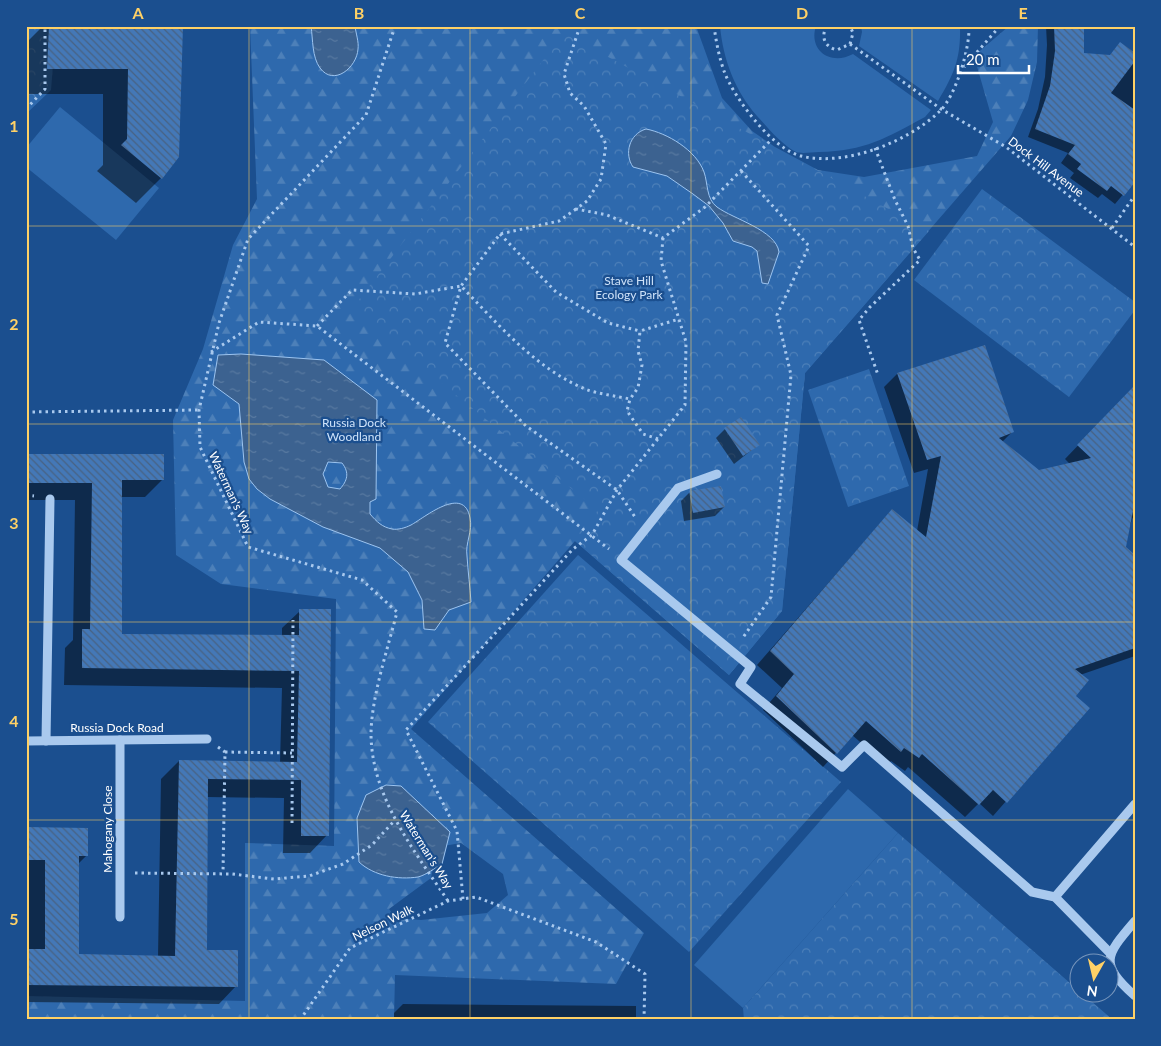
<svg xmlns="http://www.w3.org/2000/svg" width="1161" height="1046" viewBox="0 0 1161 1046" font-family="Lato,sans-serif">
<defs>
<pattern id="forest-firs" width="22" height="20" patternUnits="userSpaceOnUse" patternTransform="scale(1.25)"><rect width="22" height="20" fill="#2e69ad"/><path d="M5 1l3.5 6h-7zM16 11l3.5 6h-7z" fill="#4d80b9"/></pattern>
<pattern id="park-crowns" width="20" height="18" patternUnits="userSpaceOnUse" patternTransform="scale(1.25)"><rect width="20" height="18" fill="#2e69ad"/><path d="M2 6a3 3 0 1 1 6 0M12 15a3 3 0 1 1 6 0" fill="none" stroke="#4d80b9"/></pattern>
<pattern id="water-ripples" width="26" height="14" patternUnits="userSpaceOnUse" patternTransform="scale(1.25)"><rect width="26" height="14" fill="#3c6290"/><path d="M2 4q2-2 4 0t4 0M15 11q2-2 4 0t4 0" fill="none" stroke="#597aa1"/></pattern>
<pattern id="building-back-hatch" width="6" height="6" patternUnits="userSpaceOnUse" patternTransform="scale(1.25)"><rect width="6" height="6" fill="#4478b7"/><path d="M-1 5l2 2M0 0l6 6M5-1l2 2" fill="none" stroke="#486282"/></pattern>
</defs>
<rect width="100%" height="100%" fill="#1b4f8f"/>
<g fill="#2e69ad">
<path d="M720 26H816C808 51 831 66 853 54L931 110 925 117C886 138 865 151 819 152 812 152 802 154 796 152 781 144 769 129 757 116 735 91 723 59 720 26Z"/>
<path d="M861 26H960C961 59 954 74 938 101L859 46 862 32Z"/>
<path d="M60 107 159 188 116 240 26 167V148Z"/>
<path d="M848 789 898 833 743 1008 694 965Z"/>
</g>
<path fill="url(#forest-firs)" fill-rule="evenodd" d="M250 26H696L722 98 752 131 775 147 818 170 864 177 977 156 993 122 974 56 1009 26H1038L1037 62 1028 100 1011 136 805 373 782 611 729 675 575 541 411 729 644 933 616 984 395 975 394 1020H26V996L245 1001V843L334 846 336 599 221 584 176 555 173 420 203 349 233 245 257 199ZM461 843 503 874 508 895 487 913 421 920 396 918 389 909 431 878 437 847Z"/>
<g fill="url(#park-crowns)">
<path d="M26 26H56L51 90 26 114Z"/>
<path d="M564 33 929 231 805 373 782 611 729 675 575 541 598 510 351 310Z"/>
<path d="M982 189 1135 302V310L1069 397 914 280Z"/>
<path d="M869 369 909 486 848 507 808 390Z"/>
<path d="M578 555 841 782 689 952 428 722Z"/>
<path d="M898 833 1078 990V994H1083L1113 1020H744L743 1008Z"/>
</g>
<g fill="url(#water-ripples)" stroke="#9cc4f0" fill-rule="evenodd">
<path d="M311 26H355C356 34 359 42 358 49 357 67 334 87 320 68 312 57 313 40 311 26Z"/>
<path d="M646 129C667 133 696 150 704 172 708 183 706 199 717 207 733 219 776 230 779 252L768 284 762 283 757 251 752 247 733 241 723 223 709 206 693 194 667 176 633 167C624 154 629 134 646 129Z"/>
<path d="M241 354 324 360 377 400 376 499 370 502V514C377 522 382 527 392 529 398 530 405 528 411 525 424 518 464 484 470 518 473 531 465 543 467 556 468 572 470 587 471 602L449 610 435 630 424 629 422 600 408 572 380 548 323 527 270 499 257 489 249 479 244 462 239 404 213 385 218 355ZM328 462 342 463C350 473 347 481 340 489L328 487 323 474Z"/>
<path d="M386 785 401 786 450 832 442 864C435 868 426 875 418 877 398 880 374 876 359 862L357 818 366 795Z"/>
</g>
<g fill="#0007">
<path d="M43 26H181L178 157 161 178 136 203 97 171 103 165V94H26V43Z"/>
<path d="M1046 26H1084L1083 53 1087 85 1120 44 1135 55V180L1115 204 1102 194 1098 198 1070 178 1074 173 1061 163 1068 153 1028 137 1038 109 1045 77 1047 45Z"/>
<path d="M984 347 1012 432 1002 442 1039 472 1070 464 1065 459 1135 386V515L1132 519 1124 547 1135 557V656L1080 675 1074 696 1088 708 993 816 979 803 965 817 908 767 905 771 891 761 887 765 852 735 823 767 763 710 782 688 757 665 892 510 917 531 928 469 914 473 884 387 897 374Z"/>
<path d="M725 429 758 445 734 464 716 438Z"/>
<path d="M26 455 163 479 145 497H121L120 635 282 636V628L300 611 327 835 310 853H283L284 798 207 797 206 951 236 986 219 1004 26 1002 28 877H26V829L87 855 78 864 77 955 158 957 161 779 179 761 280 763 282 688 64 685 65 648 73 640 75 500H26Z"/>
<path d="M690 492 724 507 715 516 684 521 681 501Z"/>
<path d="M403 1004 636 1006V1020H394V1013Z"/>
</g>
<g fill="url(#building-back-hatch)">
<path d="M49 26H183L179 157 162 179 121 145 127 139 128 69H47Z"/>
<path d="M1054 26H1084V53L1110 55 1120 42 1135 53V61L1111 93 1135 110V182L1124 196 1111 186 1107 191 1077 169 1081 164 1068 154 1075 145 1035 129 1050 86 1055 51Z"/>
<path d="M985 345 1014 432 999 438 1039 470 1091 458 1077 445 1135 385V501L1126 547 1135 555V648L1075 669 1089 680 1076 696 1090 708 1007 803 993 790 979 805 922 754 919 758 904 748 901 752 866 721 837 754 776 696 794 674 770 651 892 509 926 537 941 456 927 460 897 373Z"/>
<path d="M741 417 760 445 743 456 724 428Z"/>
<path d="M26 454H164V480H122V634L299 635V609H331L329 836H301V780L208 779 207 950H238V987L26 985V949H45V860H26V827L88 828V856H79V954L175 956 179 760 297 762 299 671 82 668V629H90L92 483H26Z"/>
<path d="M721 486 725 507 693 513 689 491Z"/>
</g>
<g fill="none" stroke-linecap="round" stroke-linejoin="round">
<g stroke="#a9c9ee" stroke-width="3" stroke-dasharray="2.5 4" stroke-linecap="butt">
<path d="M395 26 366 115 248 239 219 323 199 410 200 447 248 547 362 580 397 612C388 648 371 698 371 735 372 798 414 850 448 901"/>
<path d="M580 26 564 74 570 93 584 106 606 144 601 179 587 201 576 209 607 215 663 238 705 207 772 139"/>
<path d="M714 26C716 41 719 57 724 71 734 98 772 149 801 156 845 167 908 142 940 111 956 95 970 48 969 26"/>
<path d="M827 26C820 37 825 47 837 50L850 44 853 33 850 26"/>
<path d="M850 44 941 109 1006 147 1135 247"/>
<path d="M964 67 1000 26"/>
<path d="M26 109 45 89V26"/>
<path d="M875 148 895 200 908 226 913 248 920 260 870 307 859 320 878 375"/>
<path d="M741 171 809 246 777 315 791 375 771 597 742 639"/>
<path d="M576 209 559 221 500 234 461 286 445 343 526 426 617 490 635 517"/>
<path d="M1112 228 1135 195"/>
<path d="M500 234 556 292 608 323 640 331"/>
<path d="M317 326 352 290 415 294 461 286C498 324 535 368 585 389 598 394 616 396 630 399"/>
<path d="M211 352 259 322 317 326 609 549"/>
<path d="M26 412 199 410"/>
<path d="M658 439 643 434 627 411 630 399 638 388 642 365 638 351 640 331 679 319"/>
<path d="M26 495 34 496"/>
<path d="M218 747 225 752 223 873"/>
<path d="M225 752 292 753"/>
<path d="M292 823 293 620"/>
<path d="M135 873 232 874 274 879 309 876 343 864 372 845 395 820"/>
<path d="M463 899 457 831 406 730 573 549 592 535 617 490 685 405 686 342 661 261 663 238"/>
<path d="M300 1020 350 948 448 901 476 897 596 942 645 974 644 1020"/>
</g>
<g stroke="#a9c9ee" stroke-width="9">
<path d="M717 474 678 488 621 560 751 667 740 684 842 767 864 745 1032 892 1055 897 1110 953"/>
<path d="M26 741 207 739"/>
<path d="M46 741 50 499"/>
<path d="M1055 897 1135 804"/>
<path d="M120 917V740"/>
<path d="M1135 921C1106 955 1098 963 1135 996"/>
</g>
</g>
<path fill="none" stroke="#ffd166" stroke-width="1" stroke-opacity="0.55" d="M249 26V1020M470 26V1020M691 26V1020M912 26V1020M26 226H1135M26 424H1135M26 622H1135M26 820H1135"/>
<g text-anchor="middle" stroke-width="4.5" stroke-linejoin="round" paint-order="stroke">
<g font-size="12" fill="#fff" stroke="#1b4f8f">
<text transform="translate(1046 167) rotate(37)" y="4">Dock Hill Avenue</text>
<text transform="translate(231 493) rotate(65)" y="4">Waterman's Way</text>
<text x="117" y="732">Russia Dock Road</text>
<text transform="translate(108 829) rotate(-90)" y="4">Mahogany Close</text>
<text transform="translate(426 850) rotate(58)" y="4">Waterman's Way</text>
<text transform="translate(383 923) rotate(-26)" y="4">Nelson Walk</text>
</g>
<g font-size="12" fill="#cfe3fa" stroke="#1b4f8f">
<text x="629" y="285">Stave Hill<tspan x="629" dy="14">Ecology Park</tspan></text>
<text x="354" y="427">Russia Dock<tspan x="354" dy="14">Woodland</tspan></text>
</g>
</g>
<rect width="1161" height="1046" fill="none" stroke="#1b4f8f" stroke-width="55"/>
<g transform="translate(1094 978) rotate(188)"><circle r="24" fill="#1b4f8f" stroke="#7695bc"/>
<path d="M0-4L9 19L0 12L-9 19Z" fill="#ffd166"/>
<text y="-8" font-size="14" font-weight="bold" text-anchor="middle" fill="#ffffff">N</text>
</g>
<path d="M958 65v8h71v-8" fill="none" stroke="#ffffff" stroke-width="2.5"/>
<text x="966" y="65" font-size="15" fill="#ffffff" stroke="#1b4f8f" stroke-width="4" paint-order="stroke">20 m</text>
<rect x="28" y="28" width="1106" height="990" fill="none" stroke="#ffd166" stroke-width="2"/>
<g font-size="16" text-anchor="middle" font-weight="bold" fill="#ffd166">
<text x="138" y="19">A</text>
<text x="359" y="19">B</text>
<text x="580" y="19">C</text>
<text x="802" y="19">D</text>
<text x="1023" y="19">E</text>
<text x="14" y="132">1</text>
<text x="14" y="330">2</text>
<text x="14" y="529">3</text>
<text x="14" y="727">4</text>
<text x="14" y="925">5</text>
</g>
</svg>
